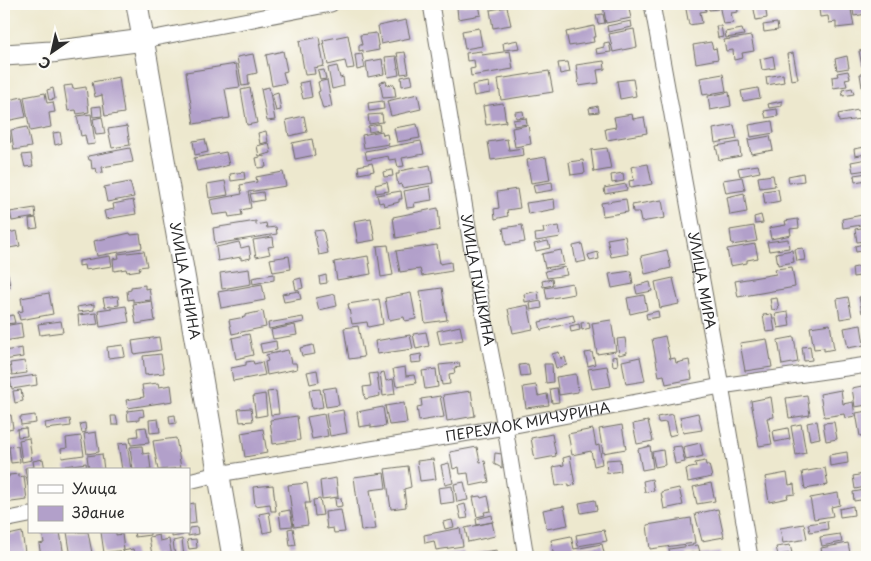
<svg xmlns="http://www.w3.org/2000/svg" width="871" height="561" viewBox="0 0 871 561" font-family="'Playpen Sans',sans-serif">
<rect width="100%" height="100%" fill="#fdfcf7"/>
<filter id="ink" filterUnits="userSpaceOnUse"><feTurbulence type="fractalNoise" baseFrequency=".02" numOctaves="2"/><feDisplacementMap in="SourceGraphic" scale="10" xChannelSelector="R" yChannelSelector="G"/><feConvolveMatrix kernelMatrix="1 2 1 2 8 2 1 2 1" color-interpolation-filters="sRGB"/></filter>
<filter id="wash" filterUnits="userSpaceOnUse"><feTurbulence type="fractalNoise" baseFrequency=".0096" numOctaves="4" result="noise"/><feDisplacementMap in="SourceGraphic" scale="20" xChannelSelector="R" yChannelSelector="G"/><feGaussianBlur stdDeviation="1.12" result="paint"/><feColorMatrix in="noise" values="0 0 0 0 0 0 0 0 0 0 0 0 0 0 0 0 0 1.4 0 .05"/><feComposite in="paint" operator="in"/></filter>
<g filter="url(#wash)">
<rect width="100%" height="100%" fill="#ede8ce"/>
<g id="blocks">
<g fill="#b2a0ca">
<path d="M479 4 481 15 458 19 457 7Z"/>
<path d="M612 4V9L628 5 631 18 606 23 603 5Z"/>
<path d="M685 4H705L706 11 700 12 702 23 689 25Z"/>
<path d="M708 4H718V9L709 10Z"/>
<path d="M719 4H737L738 12 731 13 733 23 723 24Z"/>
<path d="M753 4H765L767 18 756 20Z"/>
<path d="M850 4 854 26 836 28V22L829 23 828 16 820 17 819 9Z"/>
<path d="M852 4H867V14L854 16Z"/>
<path d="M507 7 511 25 493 28 490 10Z"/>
<path d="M603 14 605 23 598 24 596 15Z"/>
<path d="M406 20 410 38 381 44 378 26Z"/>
<path d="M631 21 632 27 608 32 607 26Z"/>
<path d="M777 23 778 30 764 32 763 25Z"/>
<path d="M594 26 596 37H593L594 42 569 46 566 32Z"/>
<path d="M716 26H721L723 37 718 38Z"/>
<path d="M479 28 482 46 465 49 462 31Z"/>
<path d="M634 29 637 47 613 52 609 34Z"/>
<path d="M742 29 744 35 726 38 725 32Z"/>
<path d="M376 33 379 50 363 53V50L359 51V45H362L360 35Z"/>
<path d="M348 35 354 68 347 69 345 61 328 65 323 40Z"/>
<path d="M751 36 754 51 742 53 743 58 734 60 733 50 726 51 724 40Z"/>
<path d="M319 37 324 66 314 68 315 74 305 75 299 41Z"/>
<path d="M518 40 520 48 504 50 503 43Z"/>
<path d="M609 42 611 52 597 54 596 49 604 47V43Z"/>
<path d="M711 42 713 49 716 48 718 59 696 63 693 45Z"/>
<path d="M867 50V65L862 66 859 51Z"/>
<path d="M283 51 287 71 283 72 286 83 272 86 266 55Z"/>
<path d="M481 51 482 55 510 51 513 69 471 76 470 69 475 68 474 60 467 61 466 53Z"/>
<path d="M405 52 409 73 401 74 397 53Z"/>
<path d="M793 53 798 79 791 80 787 54Z"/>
<path d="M253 54 257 73 248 75 249 85 242 86 237 57Z"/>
<path d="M362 54 365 68 357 70 355 55Z"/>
<path d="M396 56 399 75 388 77 385 57Z"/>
<path d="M773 56 775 68 762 70 760 59Z"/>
<path d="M847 56 849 68 837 70 835 59Z"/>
<path d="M382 59 384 74 368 77 366 62Z"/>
<path d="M604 61 605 69 597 70 599 83 579 86 576 65Z"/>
<path d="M568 62 570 72 560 74 558 63Z"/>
<path d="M236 64 240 87 225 89 230 118 194 124 186 72Z"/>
<path d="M337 66 340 78 343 77 344 86 332 89 328 68Z"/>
<path d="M865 69H867V86L862 87 860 74H865Z"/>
<path d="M324 70 326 79 320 80 318 71Z"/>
<path d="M549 71 553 92 501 100 498 79Z"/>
<path d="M848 71 850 78 845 79 847 86 833 88 832 77 838 76 837 73Z"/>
<path d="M723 74 726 91 703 95 700 78Z"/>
<path d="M783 74 784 82 767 85 766 77Z"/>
<path d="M411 75 413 84 402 86 401 77Z"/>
<path d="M119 77 124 113 105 116 102 95 95 97 92 82Z"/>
<path d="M633 79 636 96 620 99 617 81Z"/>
<path d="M327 80 332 107 323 109 318 92 320 91 318 82Z"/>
<path d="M309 81 312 97 303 99 299 83Z"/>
<path d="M386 81 387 85 394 84 396 97 383 98 380 82Z"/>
<path d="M489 82 490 93 474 96 472 85Z"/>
<path d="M72 85 73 89 86 87 89 112 77 114 76 110 68 111 64 86Z"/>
<path d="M269 87 275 120 267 121 261 89Z"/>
<path d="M53 88 55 99 49 100 47 90Z"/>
<path d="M250 88 257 123 247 125 241 90Z"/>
<path d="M758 88 760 98 743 101 741 91Z"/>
<path d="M852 88 854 94 843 96 842 90Z"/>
<path d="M278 92 281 110 276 111 272 94Z"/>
<path d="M729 92 731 106 710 110 708 96Z"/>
<path d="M45 93 47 103 53 102 55 112 49 113 51 127 30 131 24 97Z"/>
<path d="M418 94 421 109 391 116 387 101Z"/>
<path d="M22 97 26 117 6 121 4 101Z"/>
<path d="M383 101 384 109 369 111 368 103Z"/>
<path d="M782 101V106L769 108 768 104Z"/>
<path d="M503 103 506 122 486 125 483 106Z"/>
<path d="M101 106 102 116 93 117 92 107Z"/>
<path d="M598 106 599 112 590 113 589 108Z"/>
<path d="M777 109 778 116 766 118 764 111Z"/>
<path d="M858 110 860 119 839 122 838 114Z"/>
<path d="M523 111 524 117 516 118 515 112Z"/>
<path d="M91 114 95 144 87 145 85 135 81 136 77 116Z"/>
<path d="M382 114 383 122 369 124 368 115Z"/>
<path d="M632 114 633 119 644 117 647 133 607 140 605 129 616 127 614 117Z"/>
<path d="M304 116 307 132 289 136 286 120Z"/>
<path d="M102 117 105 134 96 135 93 119Z"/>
<path d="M526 118 527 124 514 126 513 120Z"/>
<path d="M772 121 774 133 751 137 749 125Z"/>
<path d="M379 124 380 130 369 132 368 126Z"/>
<path d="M417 124 420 138 397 142 394 128Z"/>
<path d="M8 125 11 142 4 143V126Z"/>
<path d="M528 125 531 144 515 147 512 128Z"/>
<path d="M734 125 737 139 715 143 713 129Z"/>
<path d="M127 126 130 145 112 148 108 129Z"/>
<path d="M27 127 31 147 14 150 11 130Z"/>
<path d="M266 131 268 142 260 144 258 133Z"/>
<path d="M382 131 383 135 387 134 389 144 364 148 362 135Z"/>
<path d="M60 132 62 143 55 145 53 133Z"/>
<path d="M770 136 773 150 751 154 748 140Z"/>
<path d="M205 139 208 152 195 155 193 141Z"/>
<path d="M312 139 315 155 295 159 292 143Z"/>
<path d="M507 139 509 150 523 148 524 155 491 160 488 142Z"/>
<path d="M421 141 424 154 402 158 404 166 398 167 396 159 389 160 388 156 367 160 365 151Z"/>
<path d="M739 142 741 156 719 160 716 146Z"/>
<path d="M269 143 271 153 259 156 257 146Z"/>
<path d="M865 147 866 154 855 156 854 149Z"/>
<path d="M130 148 133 162 102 167 103 172 97 173 96 168 92 169 91 160H89L88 156Z"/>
<path d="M607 148 611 169 594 172 591 150Z"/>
<path d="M226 152 229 165 214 169V168L197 171 194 158Z"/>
<path d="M31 154 33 166 25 167 22 155Z"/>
<path d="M264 156 266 167 258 168 256 158Z"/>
<path d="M546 157 550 180 531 183 527 160Z"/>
<path d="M867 159V170L853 172 851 162Z"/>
<path d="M583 160 585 173 571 175 569 162Z"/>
<path d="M372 163 374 171 359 174 358 166Z"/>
<path d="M648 164 652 184 630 188 629 181 634 180 631 167Z"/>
<path d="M430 165 433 183 402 188 401 184 398 185 396 174H399V171Z"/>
<path d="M758 165 760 172 740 176 738 168Z"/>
<path d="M392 170 393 176 384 177 383 172Z"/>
<path d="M244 172 245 179 231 181 230 174Z"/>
<path d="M283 172 286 186 248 192 251 208 241 210 242 215 229 217 228 213 213 215 210 200 242 194 240 185 257 182 256 177Z"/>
<path d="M623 173 624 181 612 183 611 175Z"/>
<path d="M803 173 804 181 789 183 788 176Z"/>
<path d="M867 173V180L855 182 854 175Z"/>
<path d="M773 175 775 186 760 188 758 177Z"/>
<path d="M742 177 745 190 726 193 723 180Z"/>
<path d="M225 181 228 195 209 198 207 184Z"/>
<path d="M130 182 134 197 107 202 104 187Z"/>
<path d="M387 182 389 191 376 193 375 185Z"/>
<path d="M552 182 553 190 535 193 533 185Z"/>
<path d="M626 184 627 190 605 194 604 188Z"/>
<path d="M430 186 432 200 414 203 415 207 407 208 404 191Z"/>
<path d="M517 189 520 208 507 210 508 216 495 219 494 209 499 208 497 192Z"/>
<path d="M778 189 780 201 765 204 763 191Z"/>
<path d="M401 191 402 199H399V202L384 206 383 202 379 203 377 195Z"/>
<path d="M263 192 264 200 252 202 250 194Z"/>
<path d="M744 193 747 212 730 215 727 197Z"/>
<path d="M554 199 555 209 528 214 526 203Z"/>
<path d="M626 199 628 212 603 216 601 203Z"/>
<path d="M133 200 136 214 106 219 104 211 114 209 113 204Z"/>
<path d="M662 200 665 218 641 222 639 212H633L632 205Z"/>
<path d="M35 208 36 217 12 221 10 212Z"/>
<path d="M438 208 440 230 396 238 393 217Z"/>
<path d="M867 214V224L843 228 842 219Z"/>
<path d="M761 215 763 223 755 224 754 217Z"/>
<path d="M36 218 38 228 30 229 29 219Z"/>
<path d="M371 218 375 240 358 243 354 221Z"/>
<path d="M798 219 799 228 790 229 791 235 771 239 769 228 786 225 785 221Z"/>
<path d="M256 221V225L266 223 267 228 276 227 277 234 215 244 213 228Z"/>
<path d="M522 225 525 242 506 245 503 228Z"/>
<path d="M559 226 561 237 536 241 535 234 544 233 543 228Z"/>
<path d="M754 226 757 241 732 245 730 230Z"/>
<path d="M867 227 866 241 857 242 855 229Z"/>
<path d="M323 230 328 253 319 255 314 231Z"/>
<path d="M17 231 20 246 4 249V234Z"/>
<path d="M130 233 131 235 140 234 142 248 97 256 94 241Z"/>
<path d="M625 236 628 254 611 257 607 239Z"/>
<path d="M273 237 274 246 268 247 270 254 256 257 253 240Z"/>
<path d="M788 239 789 248 769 251 767 242Z"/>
<path d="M548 241 550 248 536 251 534 244Z"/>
<path d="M239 242 241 248 249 246 251 258 241 260V257L218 261 216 247Z"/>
<path d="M867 243V250L856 252 855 246Z"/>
<path d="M582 244 586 261 576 263 573 246Z"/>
<path d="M755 244 758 258 747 260V263L730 266 727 249Z"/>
<path d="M388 245 393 275 381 277 377 246Z"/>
<path d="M437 245 440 264 451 262 452 271 422 276 420 269 400 272 396 251Z"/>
<path d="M803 248 805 260 797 261 795 249Z"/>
<path d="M561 250 564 265 545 268 542 254Z"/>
<path d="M667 250 671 268 645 274 641 256Z"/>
<path d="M792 250 794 262 778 265 776 253Z"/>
<path d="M144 251 147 266 139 267 140 270 127 272 126 269 114 271 113 259 119 258 118 254Z"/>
<path d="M598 252 599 259 590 261 588 255Z"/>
<path d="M110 256 112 266 85 270 84 265 79 266V261Z"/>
<path d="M289 256 291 269 273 272 270 259Z"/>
<path d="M368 256 371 274 337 280 334 262Z"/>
<path d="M867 265V275L853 277 852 268Z"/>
<path d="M565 267 567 275 547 278 545 271Z"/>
<path d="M792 267 795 287 738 297 735 281 776 274 775 269Z"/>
<path d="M249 269 251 284 222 289 220 273Z"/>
<path d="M631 271 633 284 612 288 609 274Z"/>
<path d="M8 274 10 287 4 288V275Z"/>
<path d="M274 274V280L253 284 252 278Z"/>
<path d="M326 275 327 283 320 284 319 277Z"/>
<path d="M301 278 303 288 296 290 294 280Z"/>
<path d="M673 278 679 304 660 308 655 282Z"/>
<path d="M552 279 553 285 543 287 542 281Z"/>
<path d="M650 282 652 291 637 294 635 286Z"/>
<path d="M572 283 574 294 547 299 545 288Z"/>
<path d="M262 284 265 300 221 308 218 292Z"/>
<path d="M145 285V289L149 288 151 300 133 302V299L128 300 127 291 131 290V287Z"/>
<path d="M442 288 447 320 425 323 420 291Z"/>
<path d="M299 291 301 299 284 302 282 294Z"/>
<path d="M538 291 539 299 525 302 524 294Z"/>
<path d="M49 293 53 314 20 320 18 312 23 311 21 298Z"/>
<path d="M411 293 416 319 405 321 404 317 389 320 385 298Z"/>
<path d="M335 294 337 306 319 310 316 298Z"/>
<path d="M644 295 647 310 630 314 627 298Z"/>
<path d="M118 296 119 305 105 307 103 298Z"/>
<path d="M867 296V312L862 313 859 297Z"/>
<path d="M848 297 852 317 840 319 837 299Z"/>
<path d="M777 298 779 309 772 310 770 299Z"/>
<path d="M379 299 383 324 368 327 367 322 352 324 348 304Z"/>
<path d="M152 301 155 321 136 324 133 304Z"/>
<path d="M541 301 542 308 531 310 530 303Z"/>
<path d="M94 304V310L78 312 77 307Z"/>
<path d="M528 305 533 329 513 333 508 309Z"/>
<path d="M126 306 129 322 100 327 98 310Z"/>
<path d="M263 311 266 327 232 334 229 320 245 317V315Z"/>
<path d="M658 311 659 317 647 319 646 314Z"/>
<path d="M788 312 790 326 778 328 775 314Z"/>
<path d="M96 313 98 324 79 326 78 315Z"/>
<path d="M772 314 775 331 766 332 763 315Z"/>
<path d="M13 315 15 323 4 324V317Z"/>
<path d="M573 315 575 322 541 330 539 322Z"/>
<path d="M303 317 304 322 269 329 268 323Z"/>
<path d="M611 320 616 351 597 354 592 323Z"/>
<path d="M61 321 63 332 40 335 38 324Z"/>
<path d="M589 322 590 328 582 330 581 323Z"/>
<path d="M21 323 23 338 4 341V326Z"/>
<path d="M579 324 580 330 571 332 570 326Z"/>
<path d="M830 324 834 349 824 351V348L814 349 810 327Z"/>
<path d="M295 325 297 335 273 339 271 330Z"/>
<path d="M861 325 864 345 848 348 844 328Z"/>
<path d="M358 326 364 357 349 359 344 328Z"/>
<path d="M460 326 463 340 440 344 437 331Z"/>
<path d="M426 332 429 346 416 349 413 334Z"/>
<path d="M249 334 253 355 236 359 232 338Z"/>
<path d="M410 335 413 349 377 354 375 341Z"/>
<path d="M665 336 670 359 675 358 676 363 689 360 692 379 666 384 664 375 659 376 652 339Z"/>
<path d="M159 337 161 350 134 354 132 341Z"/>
<path d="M794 337 798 362 782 365 778 340Z"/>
<path d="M625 338 627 353 619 355 617 339Z"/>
<path d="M767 339 772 367 745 371 740 343Z"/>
<path d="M276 341 277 350 262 353 260 344Z"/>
<path d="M123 345 125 356 108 358 107 347Z"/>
<path d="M313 345 315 354 302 356 300 348Z"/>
<path d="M810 346 812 360 804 361 802 347Z"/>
<path d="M22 348 23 357 4 360V351Z"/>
<path d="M288 350 291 363H296L297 369 267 375 265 362 268 361 266 355Z"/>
<path d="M559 352 561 359 565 357 567 365 556 368 552 354Z"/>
<path d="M592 352 595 364 588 366 585 353Z"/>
<path d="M161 354 164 373 145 375 143 356Z"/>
<path d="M421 354 422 362 411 363 410 356Z"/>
<path d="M617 356 618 365 613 366 612 357Z"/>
<path d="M640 357 645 381 626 384 622 361Z"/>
<path d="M25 361 27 373 12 375 10 363Z"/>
<path d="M253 361 254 364 262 362 265 375 233 381 231 368 246 365V362Z"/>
<path d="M459 363 460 367 454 368 455 373 449 374 450 384 442 385 439 365Z"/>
<path d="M528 364 530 375 521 376 519 365Z"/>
<path d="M544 364H552L553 382 546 383Z"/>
<path d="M607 366 611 386 592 389 588 369Z"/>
<path d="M405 367 406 376 414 375 416 383 396 386 393 369Z"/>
<path d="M436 369 438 387 425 389 422 371Z"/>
<path d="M317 370 319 382 310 384 307 372Z"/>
<path d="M384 372 386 381 393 379 395 394 383 396 380 373Z"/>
<path d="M377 373 380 396 365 399 363 387 371 386 369 374Z"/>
<path d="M576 374 578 392 559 395 556 377Z"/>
<path d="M36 375 37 385 12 389 10 379Z"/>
<path d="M7 380 9 398 4 399V381Z"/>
<path d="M158 383 159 387 171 385 173 401 128 408 126 400 144 397 142 385Z"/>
<path d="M536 385 538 396 547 394 549 405 526 408 523 387Z"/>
<path d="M867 385V405L855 407 852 388Z"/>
<path d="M336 387 339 405 326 407 323 389Z"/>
<path d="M557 388 559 402 552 403 550 389Z"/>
<path d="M320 389 323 407 312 409 309 390Z"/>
<path d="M21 390 23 401 15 403 13 391Z"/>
<path d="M841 390 843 404 853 402 855 416 845 418 844 414 824 417 820 394Z"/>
<path d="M276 391 279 414 271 415 267 392Z"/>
<path d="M471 391 475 416 447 421 443 395Z"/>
<path d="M265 394 267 415 256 417 253 396Z"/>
<path d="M807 395 810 415 789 418 786 398Z"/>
<path d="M440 396 444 417 419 421 417 407 422 406 421 399Z"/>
<path d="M771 397 774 417 767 418 772 444 759 446 751 401Z"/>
<path d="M404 403 407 423 389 425 385 406Z"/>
<path d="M383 407 386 426 371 428V425L359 427 357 412Z"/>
<path d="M251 408 253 421 240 422 238 409Z"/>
<path d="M143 409 144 416 139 417V420L128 421 127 411Z"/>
<path d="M343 410 347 433 330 436 326 413Z"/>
<path d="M867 411V435L860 436 856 413Z"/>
<path d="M698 413 702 430 683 433 680 417Z"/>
<path d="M324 414 328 436 312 439 307 417Z"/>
<path d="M673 414 677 434 669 436 666 422 658 423 657 417Z"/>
<path d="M11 415 13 428 4 430V416Z"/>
<path d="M35 415 36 423 21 425 20 417Z"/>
<path d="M175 415 176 423 170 424 169 416Z"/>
<path d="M111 416H116L118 425H112Z"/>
<path d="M297 416 300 440 273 444 270 420Z"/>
<path d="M70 419 71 426 46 429 45 423Z"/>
<path d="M158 419 160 432 150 433 149 420Z"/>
<path d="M648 421 653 441 637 444 633 424Z"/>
<path d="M817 421 820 438 810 440 807 423Z"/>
<path d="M834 422 837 439 826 441 823 423Z"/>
<path d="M85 423 86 432 82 433 80 424Z"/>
<path d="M801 424 806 453 796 455 791 426Z"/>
<path d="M622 425 626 449 603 453 599 429Z"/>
<path d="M146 427 149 443 131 445 130 437 138 436 137 428Z"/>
<path d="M26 428 27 436 18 437 17 429Z"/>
<path d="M788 428 790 439 775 442 773 431Z"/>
<path d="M263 429 267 453 245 457 241 433Z"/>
<path d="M593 429 596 446 599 445 602 464 594 466 591 451 572 455 568 434Z"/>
<path d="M96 432 99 452 87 454 84 434Z"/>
<path d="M552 434 556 456 535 460 531 438Z"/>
<path d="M81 436 84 455 62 458 61 449 67 448 66 438Z"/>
<path d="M29 438 32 460 22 462 19 440Z"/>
<path d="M176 438 181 468 158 470 153 441Z"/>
<path d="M127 443 131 470H122L118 444Z"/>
<path d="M700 443 703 456 686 460 683 447Z"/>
<path d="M18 446 20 462 11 463 9 447Z"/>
<path d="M142 446 143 454 149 453 151 470H133L130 447Z"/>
<path d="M650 446 653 468 642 470 638 449Z"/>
<path d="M681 446 685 462 675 464 672 447Z"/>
<path d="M477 447 480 462 485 461 489 482 470 486 468 473 460 474 459 467 453 469 450 452Z"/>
<path d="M663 450 665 465 655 467 652 452Z"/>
<path d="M847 452 848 463 830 466 829 455Z"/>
<path d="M495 453 502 454V468L494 464Z"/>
<path d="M102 454 104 470H89L87 456Z"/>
<path d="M570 456 575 485 569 487V484L556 486 553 467 564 465 563 458Z"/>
<path d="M43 459 45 470H29L28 486 25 468 34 467 33 461Z"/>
<path d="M433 459 436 479 420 481 417 461Z"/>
<path d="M620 459 621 471 607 473 606 460Z"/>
<path d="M705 461 706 465H709L712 477 688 482 686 469 696 467 695 463Z"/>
<path d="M86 463 87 470H66L65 466Z"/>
<path d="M449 463 453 483 445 485 441 465Z"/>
<path d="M408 466 411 487 404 489 406 507 391 509 385 469Z"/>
<path d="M825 468 828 485 805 489 802 472Z"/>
<path d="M384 473 386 488 370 490 376 529 361 531 354 477Z"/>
<path d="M787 473 789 485 794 484 795 494 787 495 788 498 769 502 765 477Z"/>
<path d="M19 474V477L24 476 27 500 4 503V478L9 477V475Z"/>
<path d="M864 474 866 487 855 489 853 476Z"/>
<path d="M336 478 338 497 322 499 320 481Z"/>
<path d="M652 479 654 491 645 492 643 481Z"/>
<path d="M464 482 468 500 457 502 454 484Z"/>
<path d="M307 483 310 503H305L308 525 294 527 288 485Z"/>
<path d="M711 483 715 501 697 504 693 487Z"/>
<path d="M273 485 276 511H271L270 504 255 506 253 487Z"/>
<path d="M452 486 454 502 440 504 438 488Z"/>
<path d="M679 488 683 505 664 509 661 492Z"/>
<path d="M865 490 867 499 854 501 853 492Z"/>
<path d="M838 493 840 505 831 507 833 516 814 519 810 498Z"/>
<path d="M480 496 481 498 488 496 491 511 484 512 485 515 477 517 473 497Z"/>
<path d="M341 498 342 506 336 507 335 499Z"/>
<path d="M320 499 323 515 315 516 313 500Z"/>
<path d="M595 500 597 510 581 513 579 503Z"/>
<path d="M194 503 196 523 189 524V504Z"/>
<path d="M465 504 468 518 461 519 458 506Z"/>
<path d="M564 506 568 525 547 529 543 510Z"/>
<path d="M853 506 854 515 840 517 839 509Z"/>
<path d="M718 509 724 537 702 541 695 514Z"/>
<path d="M290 510 293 526 281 527 279 512Z"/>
<path d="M341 510 345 532 334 533 333 528 327 529 325 512Z"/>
<path d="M269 512 272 531 263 533 259 514Z"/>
<path d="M492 515 493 522 477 525 476 519Z"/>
<path d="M691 518 695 543 650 549 647 525Z"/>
<path d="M452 520 454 527 445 529 443 522Z"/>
<path d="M827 521 828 529 810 532 808 524Z"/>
<path d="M492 522 495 536 468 542 465 528Z"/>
<path d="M804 524 807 539 783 543 780 528Z"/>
<path d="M197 527 198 534 188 536 189 528Z"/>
<path d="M293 528 296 545 290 546 288 529Z"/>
<path d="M460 528 463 546 436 550 434 541 425 543 424 535Z"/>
<path d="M604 530 607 541 578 546 576 535Z"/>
<path d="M22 532 25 552 4 555V536Z"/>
<path d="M42 532H60L64 556 41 557 39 544 44 543Z"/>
<path d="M67 532H88L92 553 86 554V557H71Z"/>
<path d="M101 532H116V535L122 534 124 550 104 553Z"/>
<path d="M134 532H150V535L135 537Z"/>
<path d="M172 532H182L183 535 172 537Z"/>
<path d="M840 534 842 542 822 546 820 537Z"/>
<path d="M159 535 160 541 169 539 172 557H158V554L152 555 149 537Z"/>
<path d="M571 536 574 549 602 544 605 557H554L551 540Z"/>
<path d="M182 539 184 557H175L173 541Z"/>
<path d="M196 539 197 548 189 549 187 540Z"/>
<path d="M848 543 850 553 823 557 821 548Z"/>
<path d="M698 545 700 552 686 554 687 557H670L669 549Z"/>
<path d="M790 545 792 553 778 555 776 547Z"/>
<path d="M133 549 135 557H125L123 551Z"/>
<path d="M497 550 499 557H471L470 554Z"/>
<path d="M463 551 465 557H444V554Z"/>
<path d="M720 552V557H692V556Z"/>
</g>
</g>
</g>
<g filter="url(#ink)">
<use href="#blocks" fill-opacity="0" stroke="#6f6d64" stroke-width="1"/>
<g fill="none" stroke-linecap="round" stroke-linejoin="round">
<g stroke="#6f6d64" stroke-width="17">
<g id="street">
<path id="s1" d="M431 4 476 275 505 427 526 557"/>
<path id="s2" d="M652 4 721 386 750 557"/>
<path d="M144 40 331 4"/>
<path id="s3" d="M189 481 218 474 505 427 721 386 867 365"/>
<path d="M4 520 29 515"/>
</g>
</g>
<g stroke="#6f6d64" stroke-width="23">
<g id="secondary">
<path id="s4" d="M137 4 233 557"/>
<path d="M4 55 51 52 144 40"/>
</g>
</g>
<use href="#street" stroke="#fff" stroke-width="15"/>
<use href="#secondary" stroke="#fff" stroke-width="21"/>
</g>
</g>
<g text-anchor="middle" stroke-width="4" stroke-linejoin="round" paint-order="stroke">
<g font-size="14" fill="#2b2b2b" stroke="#fdfcf7">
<text dy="5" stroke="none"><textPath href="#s4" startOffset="281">УЛИЦА ЛЕНИНА</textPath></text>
<text dy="5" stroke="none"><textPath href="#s2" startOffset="281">УЛИЦА МИРА</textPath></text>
<text dy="5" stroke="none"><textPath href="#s1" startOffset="280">УЛИЦА ПУШКИНА</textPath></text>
<text dy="5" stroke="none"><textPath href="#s3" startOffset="344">ПЕРЕУЛОК МИЧУРИНА</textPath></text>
</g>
</g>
<rect width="871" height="561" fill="none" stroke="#fdfcf7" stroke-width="20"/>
<rect x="28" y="468" width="162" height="65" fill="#fdfcf7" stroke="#a9a8a5"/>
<rect x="38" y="485" width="25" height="8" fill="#ffffff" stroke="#a9a8a5"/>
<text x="72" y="494" font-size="15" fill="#2b2b2b">Улица</text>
<rect x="38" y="506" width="25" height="15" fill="#b2a0ca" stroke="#a9a8a5"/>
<text x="72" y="518" font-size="15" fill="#2b2b2b">Здание</text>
<g transform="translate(52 52) rotate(214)" stroke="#fdfcf7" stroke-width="4" paint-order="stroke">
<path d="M0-4L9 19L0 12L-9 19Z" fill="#2b2b2b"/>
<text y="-8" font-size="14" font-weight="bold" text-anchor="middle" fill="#2b2b2b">С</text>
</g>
</svg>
